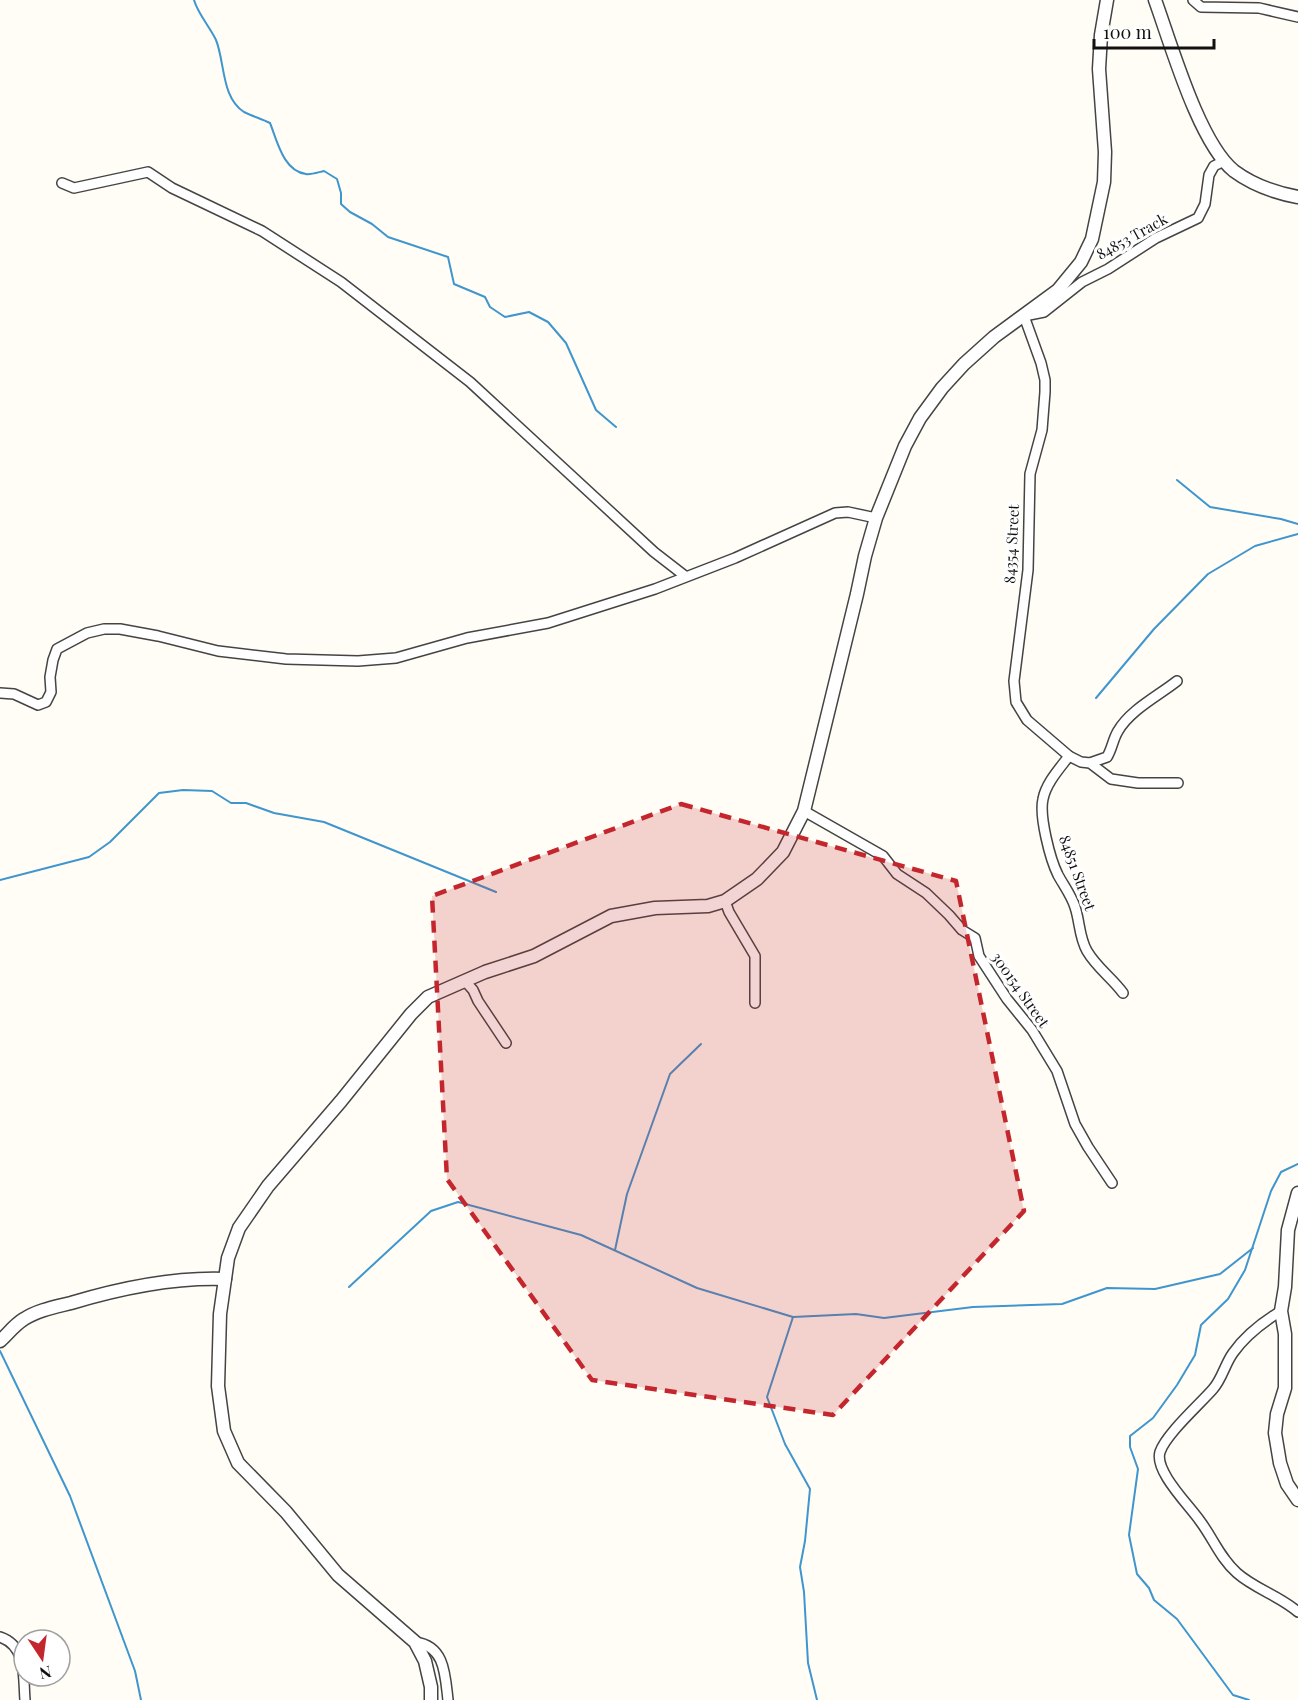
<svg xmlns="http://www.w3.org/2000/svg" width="1298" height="1700" viewBox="0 0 1298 1700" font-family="'Playfair Display',serif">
<rect width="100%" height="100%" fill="#fffdf5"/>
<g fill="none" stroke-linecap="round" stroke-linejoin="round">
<g stroke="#3f96cf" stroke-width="2">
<path d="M194 0C198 14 210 27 216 40 225 62 221 97 244 112 252 116 262 119 270 123 277 140 283 171 306 174 311 175 319 172 324 171L337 179 341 193V204L350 212 372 224 388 237 448 257 454 284 485 297 490 307 505 317 529 312 548 322 566 343 596 410 616 427"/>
<path d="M1177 480 1210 507 1281 519 1298 524"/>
<path d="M1096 698 1154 629 1208 574 1255 546 1298 534"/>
<path d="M0 880 89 857 110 842 159 793 183 790 212 791 231 803H246L274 813 324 822 496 892"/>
<path d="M615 1250 627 1194 670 1074 701 1044"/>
<path d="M349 1287 431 1211 458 1202 581 1235 697 1288 793 1317 856 1314 884 1318 973 1307 1062 1304 1107 1288 1155 1289 1220 1274 1253 1248"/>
<path d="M793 1317 767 1397 785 1444 810 1489 805 1541 800 1567 804 1592 808 1663 817 1700"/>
<path d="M0 1351 70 1496 135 1671 141 1700"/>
<path d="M1249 1700 1233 1695 1177 1619 1154 1600 1149 1588 1137 1574 1129 1535 1138 1469 1130 1447V1436L1153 1418 1177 1385 1195 1355 1201 1325 1228 1299 1245 1270 1271 1191 1281 1172 1298 1164"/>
</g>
<g stroke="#444" stroke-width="12">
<g id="minor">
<path d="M1193 0 1201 7 1259 8 1298 17"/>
<path d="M62 183 74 188 148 172 172 188 262 231 341 282 470 382 654 552 685 576"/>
<path d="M0 693 14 694 38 705 46 702 51 692 50 677 53 660 57 649 87 633 104 629H120L158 636 218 651 286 659 358 661 396 658 467 638 548 623 655 589 735 558 835 513 848 512 876 518"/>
<path d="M1069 756C1060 768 1046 783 1043 799 1039 816 1050 859 1058 875 1064 886 1071 895 1075 907 1080 922 1079 937 1087 951 1097 968 1112 978 1123 993"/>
<path d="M1090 763 1107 757C1112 749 1113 739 1118 731 1130 710 1158 696 1177 681"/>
<path d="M1178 783H1138L1111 779 1090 763 1081 762 1069 756 1027 720 1016 702 1014 681 1028 570 1030 474 1042 430 1045 392V380L1041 363 1024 316 1044 312 1082 282 1108 269 1156 238 1198 218 1205 204 1209 175 1214 166 1224 161"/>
<path d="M804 811 883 856 897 874 926 893 949 915 962 930 975 938 979 956 1007 999 1032 1030 1057 1071 1075 1124 1088 1147 1112 1183"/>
<path d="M725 901 729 912 755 956V1003"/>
<path d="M465 981 473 990 478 1001 506 1043"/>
<path d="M1281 1311C1263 1322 1245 1336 1233 1353 1225 1364 1222 1379 1213 1389 1200 1404 1166 1434 1160 1452 1154 1471 1189 1505 1200 1521 1213 1538 1220 1558 1237 1573 1255 1589 1280 1596 1298 1612"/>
<path d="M0 1637C27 1646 23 1676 25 1700"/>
<path d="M415 1642C445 1646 445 1674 448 1700"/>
</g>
</g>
<g stroke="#444" stroke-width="15">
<g id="tertiary">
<path d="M1155 0C1171 44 1199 143 1234 171 1253 185 1276 193 1298 197"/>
<path d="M1298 1193 1288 1230 1285 1287 1281 1311 1285 1334V1388L1277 1414 1275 1433 1280 1463 1287 1484 1298 1500"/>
<path d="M0 1341C8 1334 14 1325 24 1319 38 1310 55 1307 71 1303 121 1288 173 1277 225 1279"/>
<path d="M431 1700V1687L425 1661 415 1642 338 1575 286 1512 238 1463 224 1431 218 1386 220 1314 228 1258 239 1228 268 1186 341 1101 411 1014 428 997 485 972 534 956 611 916 655 908 708 906 725 901 757 879 783 852 804 811 857 594 865 556 876 518 905 446 920 418 942 388 964 364 994 337 1058 290 1081 262 1092 239 1104 182 1105 152 1099 69 1101 35 1107 0"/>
</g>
</g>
<use href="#minor" stroke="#fff" stroke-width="9"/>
<use href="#tertiary" stroke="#fff" stroke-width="12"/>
</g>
<path fill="#c4262e" fill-opacity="0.2" stroke="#c4262e" stroke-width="4.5" stroke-dasharray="12 8" stroke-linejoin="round" d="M681 804 956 881 1024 1211 833 1415 592 1380 447 1179 432 896Z"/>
<g text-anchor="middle" stroke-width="6" stroke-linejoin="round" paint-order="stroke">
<g font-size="15" fill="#111" stroke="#fff">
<text transform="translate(1132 237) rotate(-29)" y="5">84853 Track</text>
<text transform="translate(1012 544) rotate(-87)" y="5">84354 Street</text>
<text transform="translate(1077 873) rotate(70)" y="5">84851 Street</text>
<text transform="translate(1020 990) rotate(55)" y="5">300154 Street</text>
</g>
</g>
<g transform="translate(42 1658) rotate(167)"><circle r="28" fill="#ffffff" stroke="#a0a0a0" stroke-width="1.5"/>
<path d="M0-4.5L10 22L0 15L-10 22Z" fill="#c4262e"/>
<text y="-9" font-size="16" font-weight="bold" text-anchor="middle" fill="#111111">N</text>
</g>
<path d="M1094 39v9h120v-9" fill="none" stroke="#111111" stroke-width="3"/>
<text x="1103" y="39" font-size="18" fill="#111111" stroke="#ffffff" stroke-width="4.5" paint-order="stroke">100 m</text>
</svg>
